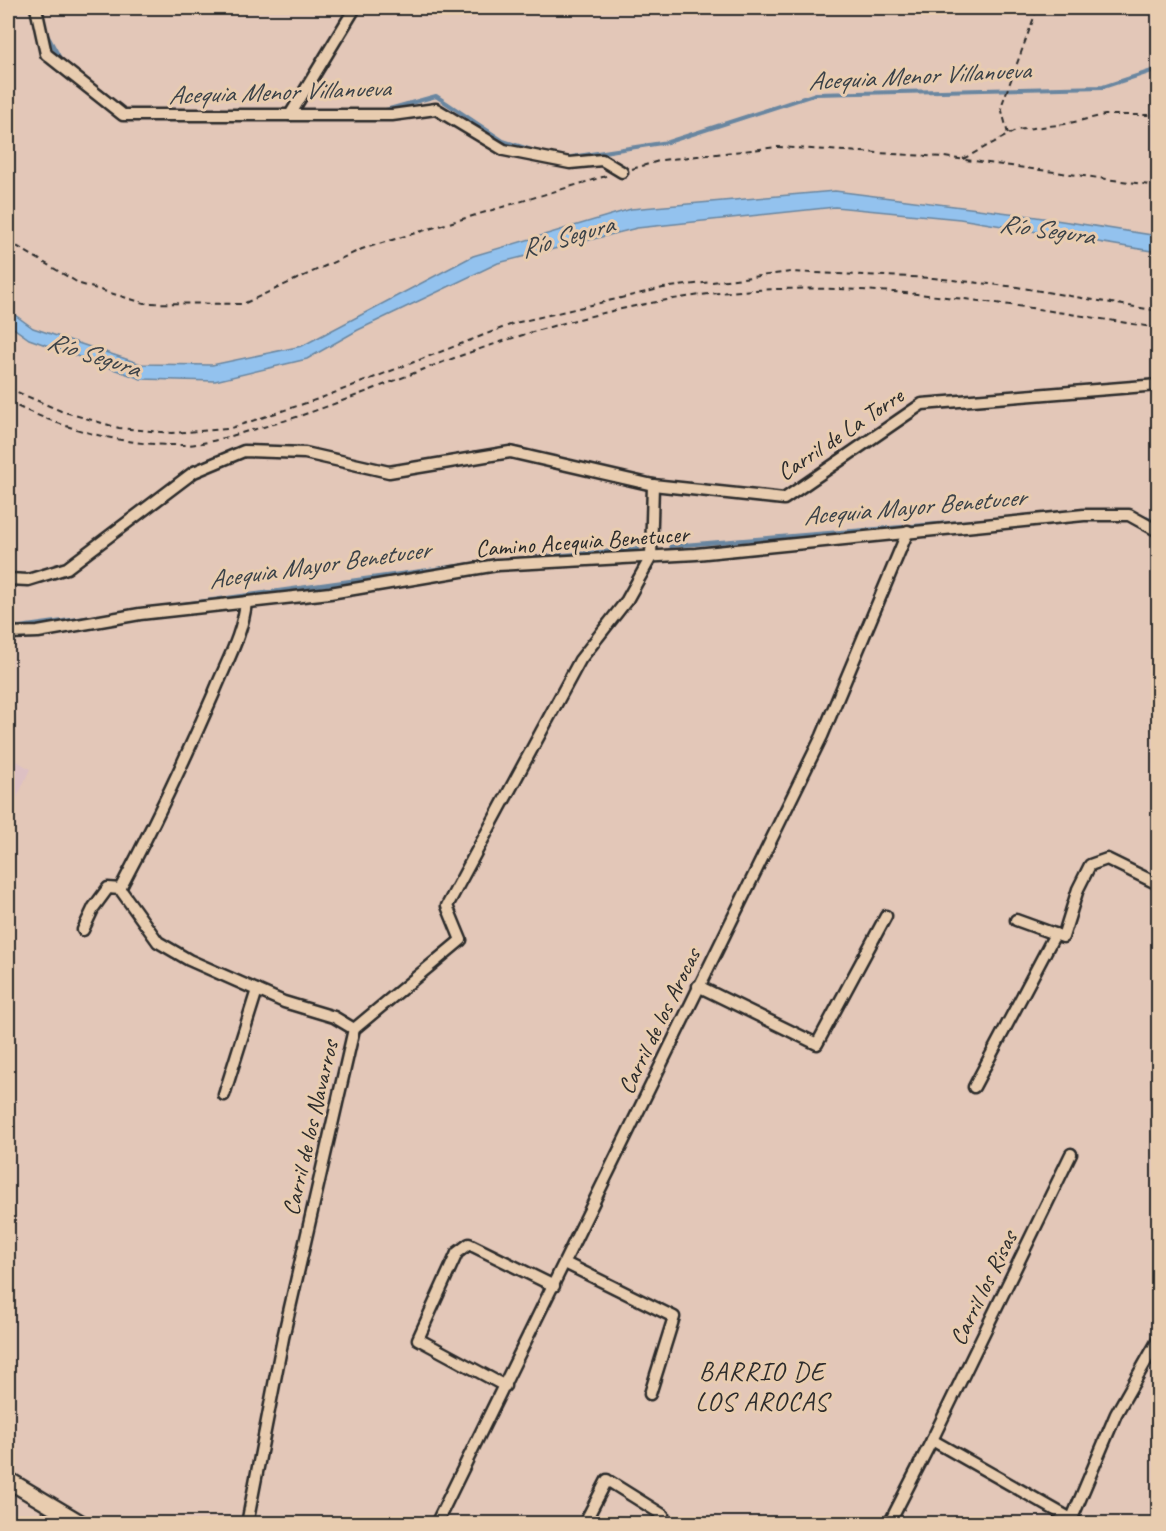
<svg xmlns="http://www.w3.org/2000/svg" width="1166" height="1531" viewBox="0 0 1166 1531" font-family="Caveat,sans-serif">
<rect width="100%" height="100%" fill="#e3c7b8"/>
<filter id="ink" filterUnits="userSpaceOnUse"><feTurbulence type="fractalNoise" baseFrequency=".0167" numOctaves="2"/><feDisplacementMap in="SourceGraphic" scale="12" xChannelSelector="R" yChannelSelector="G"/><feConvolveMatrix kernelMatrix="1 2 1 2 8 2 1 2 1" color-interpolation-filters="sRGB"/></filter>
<g filter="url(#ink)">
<path fill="#ddc0c3" d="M8 756 30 769 8 818Z"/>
<path fill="#93c2ee" stroke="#6986a0" stroke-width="1.5" d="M835 191 1017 214 1158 236V252L960 219 835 207 637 228 498 263 358 330 307 359 215 381 141 379 29 339 8 324V310L33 328 141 364 212 365 302 346 473 256 631 209Z"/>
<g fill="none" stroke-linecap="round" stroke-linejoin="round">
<g stroke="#6986a0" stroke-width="4">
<path d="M46 33 61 60"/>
<path d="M382 111 436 96 503 141 538 152"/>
<path d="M565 158 668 142 816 94 1103 87 1158 69"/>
<path d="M1101 510 1120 511"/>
<path d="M1142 517 1158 522"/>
<path d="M671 546 986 520"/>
<path d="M515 559 637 549"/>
<path d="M176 605 493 561"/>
<path d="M8 626 19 627 107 615"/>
</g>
<g stroke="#2b2b2b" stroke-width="15">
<g id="minor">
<path d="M36 8 46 54 123 115H392L436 109 504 150 570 163 602 160 622 172"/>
<path d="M290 115 355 8"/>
<path d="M8 579 28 580 67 568 194 472 244 451 305 453 389 472 510 452 653 485 784 499 922 404 1158 385"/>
<path d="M8 633 38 632 140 614 330 593 497 565 696 554 1084 515H1129L1158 531"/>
<path d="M120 889C154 825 185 760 214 693 226 663 243 634 246 602"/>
<path d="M1016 920 1063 937 1078 889 1090 865 1107 859 1158 884"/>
<path d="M83 930 94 907 108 888 120 889 158 942 189 960 284 1002 334 1017 354 1029"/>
<path d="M698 986 817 1044 886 916"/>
<path d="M974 1087 1055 934"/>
<path d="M224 1095 257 990"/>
<path d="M565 1263 674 1317 650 1394"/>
<path d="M505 1386 418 1339 457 1253 469 1244 554 1286"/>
<path d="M932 1440 1071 1154"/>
<path d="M1070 1523 1116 1414 1158 1340"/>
<path d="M247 1524 283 1338 354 1029 461 940 447 906 580 660 627 600 651 557 653 485"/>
<path d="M436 1524 822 736 908 531"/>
<path d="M584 1524 607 1480 663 1515 659 1524"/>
<path d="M889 1524 932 1440 1080 1524"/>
</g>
</g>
<g stroke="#2b2b2b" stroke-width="20">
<path id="secondary" d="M8 1480 82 1524"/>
</g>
<g stroke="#2b2b2b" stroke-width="2" stroke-dasharray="6 4.5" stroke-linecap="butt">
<path d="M1008 134 1001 107 1036 12 1040 8"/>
<path d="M963 159 1017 130 1065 124 1105 115H1158"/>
<path d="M632 169 662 160 778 147 944 157 1158 186"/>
<path d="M8 241 80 284 144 303 243 304 362 249 606 176"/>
<path d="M8 388 61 411 119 428 172 433 228 429 321 398 515 323 663 288 791 272 933 278 1017 287 1158 311"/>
<path d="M8 402C64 429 121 446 185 445 206 444 228 437 248 431 308 416 365 392 422 370 506 338 590 312 680 298 838 273 1001 303 1158 328"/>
</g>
<use href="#minor" stroke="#e8ccaf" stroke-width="10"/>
<use href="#secondary" stroke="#e8ccaf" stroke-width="15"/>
</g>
</g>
<g text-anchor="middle" stroke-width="6" stroke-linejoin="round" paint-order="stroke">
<g font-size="24" fill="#2b2b2b" stroke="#e8ccaf">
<text transform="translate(840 434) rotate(-34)" y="8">Carril de La Torre</text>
<text transform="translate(582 541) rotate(-4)" y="8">Camino Acequia Benetucer</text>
<text transform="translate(659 1021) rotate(-64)" y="8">Carril de los Arocas</text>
<text transform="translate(310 1128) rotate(-77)" y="8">Carril de los Navarros</text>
<text transform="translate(983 1288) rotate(-64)" y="8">Carril los Risas</text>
</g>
<g font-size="26" font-style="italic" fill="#3b4248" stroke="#e8ccaf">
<text transform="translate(919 75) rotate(-3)" y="9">Acequia Menor Villanueva</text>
<text transform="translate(279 91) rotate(-2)" y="9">Acequia Menor Villanueva</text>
<text transform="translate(1047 229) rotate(8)" y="9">Río Segura</text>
<text transform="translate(567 236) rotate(-16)" y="9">Río Segura</text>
<text transform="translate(94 354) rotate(18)" y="9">Río Segura</text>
<text transform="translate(914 506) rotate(-5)" y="9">Acequia Mayor Benetucer</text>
<text transform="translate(319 564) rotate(-8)" y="9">Acequia Mayor Benetucer</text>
</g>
<g font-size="26" letter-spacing="1.5" fill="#2b2b2b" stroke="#e8ccaf">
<text x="762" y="1380">BARRIO DE<tspan x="762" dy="30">LOS AROCAS</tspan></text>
</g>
</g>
<rect width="1166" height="1531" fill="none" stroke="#e8ccaf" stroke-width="30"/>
<rect x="15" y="15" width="1136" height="1501" fill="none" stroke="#2b2b2b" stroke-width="2" filter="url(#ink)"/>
</svg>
